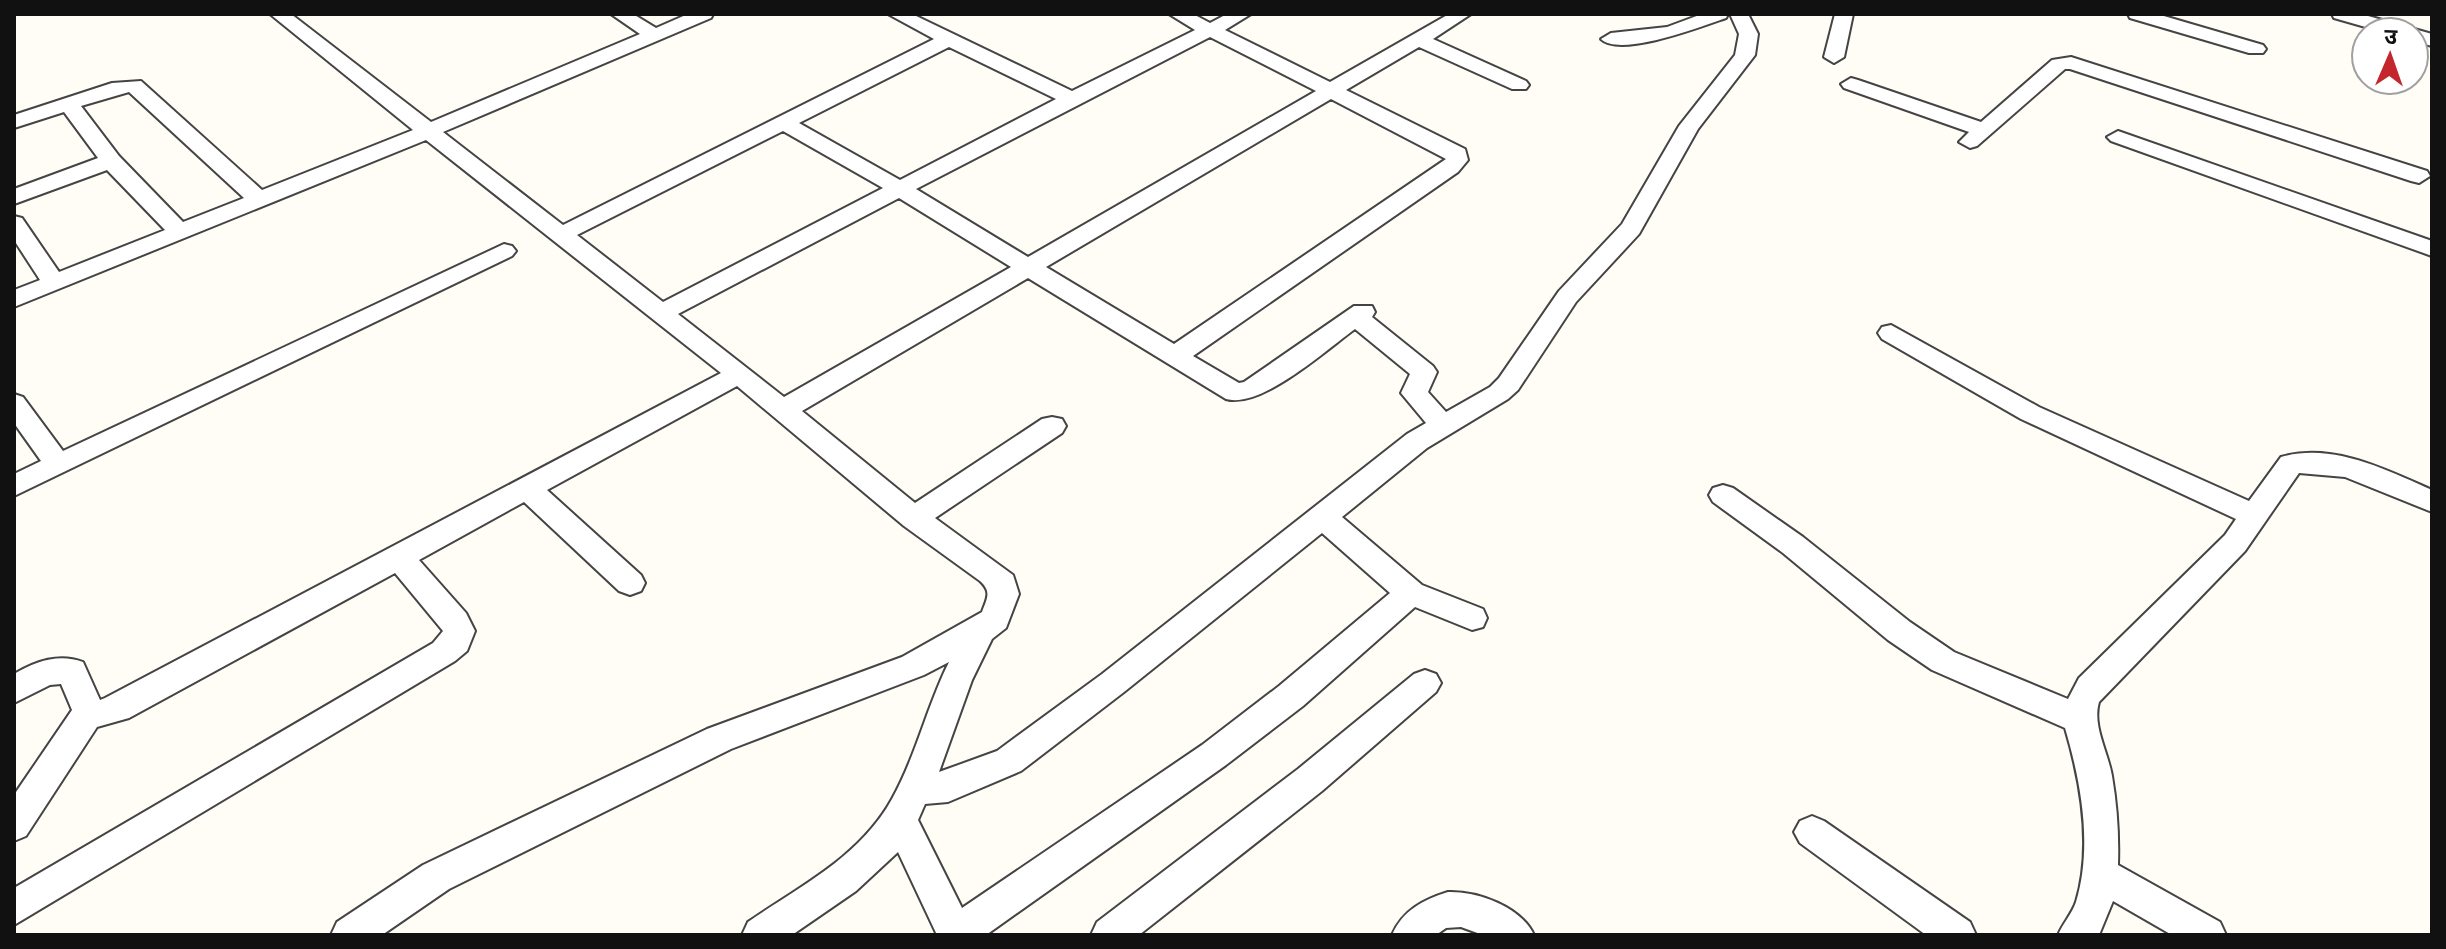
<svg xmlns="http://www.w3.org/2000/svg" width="2446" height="949" viewBox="0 0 2446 949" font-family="Literata,'Noto Sans Devanagari',serif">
<rect width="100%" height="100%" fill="#fffdf5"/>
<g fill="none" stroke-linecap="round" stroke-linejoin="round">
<g stroke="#444" stroke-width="4">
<g id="minor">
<path d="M270 14H291L431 122 640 34 611 14H633L656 28 688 14H713L711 18 443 132 563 225 934 39 888 14H912L1072 91 1195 30 1169 14H1193L1210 23 1227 14H1251L1225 30 1330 82 1449 14H1471L1433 39 1526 81 1529 85 1526 89H1512L1419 47 1346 90 1465 149 1468 160 1458 172 1193 356 1239 383 1244 382 1354 306H1372L1375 312 1372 317 1433 366 1437 372 1428 392 1446 412 1490 387 1499 378 1559 291 1622 224 1679 126 1735 55 1739 34 1730 14H1748L1758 34 1755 55 1698 129 1639 234 1576 302 1518 390 1508 399 1427 448 1342 517 1422 585 1483 609 1487 618 1483 627 1472 630 1415 607 1303 706 1226 765 986 935H937L898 852 856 891 792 935H742L748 922C800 886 860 857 892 799 916 756 927 706 949 662L924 675 731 749 449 889 382 935H331L337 922 423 865 707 729 902 657 982 612C987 598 992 592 980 581L904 526 737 386 547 490 641 575 645 583 641 591 630 595 619 591 524 502 419 560 466 613 475 631 467 651 455 661 14 925V888L433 643 443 631 395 573 129 718 97 727 26 836 14 841V795L72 710 61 684 50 685 14 703V674C36 661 59 653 83 662L100 700 105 698 721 373 426 140 14 307V290L40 280 14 240V216L22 218 59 272 165 230 107 170 14 204V189L98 158 64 112 14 128V115L112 83 141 81 262 190 413 130ZM1210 37 1316 91 1028 257 916 189ZM949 47 1056 99 900 180 799 123ZM129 92 244 198 183 222 119 156 81 106ZM1331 99 1446 159 1174 344 1046 267ZM783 131 883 188 663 302 577 235ZM899 198 1011 267 784 397 678 314ZM1028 278 1226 399C1261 409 1326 350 1355 329L1410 374 1401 393 1426 423 1407 434 1102 674 997 751 939 772 972 680 992 639 1006 628 1019 594 1013 575 935 518 1062 433 1066 426 1062 419 1052 417 1042 419 915 503 802 411ZM1322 533 1390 593 1279 686 1202 745 962 908 918 820 925 804 948 802 1021 771 1124 692Z"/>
<path d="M1702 14H1728L1726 18C1703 26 1620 58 1601 39L1611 33 1667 27Z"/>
<path d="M1835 14H1853L1844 57 1834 63 1824 57Z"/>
<path d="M2128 14H2157L2263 45 2266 49 2263 53H2249L2130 18Z"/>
<path d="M2332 14H2361L2432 34V46L2414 41V32H2383L2334 18Z"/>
<path d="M2071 57 2427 171 2430 176 2419 183 2411 181 2070 69H2065L1977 146 1970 148 1959 142 1969 132 1844 88 1841 84 1851 78 1858 80 1981 122 2052 60Z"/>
<path d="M2118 131 2432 241V256L2111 141 2107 137Z"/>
<path d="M504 244 512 246 516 251 512 256 14 496V474L41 461 14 423V394L23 397 63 451Z"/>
<path d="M1891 325 2039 407 2249 501 2281 457C2332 442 2387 470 2432 490V512L2345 477 2299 473 2245 551 2099 702C2092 726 2108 752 2112 776 2117 805 2119 835 2118 865L2220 922 2226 935H2172L2113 901 2099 935H2058C2063 923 2072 914 2076 902 2093 846 2081 782 2065 728L1932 670 1888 640 1783 553 1713 502 1709 495 1713 488 1723 485 1733 488 1803 537 1910 622 1954 652 2068 699 2079 678 2225 535 2236 519 2021 419 1882 339 1878 333 1882 327Z"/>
<path d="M1425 670 1436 674 1441 683 1436 692 1322 791 1139 935H1091L1097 922 1298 769 1414 674Z"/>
<path d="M1812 816 1824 821 1970 922 1976 935H1926L1800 843 1794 832 1800 821Z"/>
<path d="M1448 892C1478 891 1521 907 1534 935H1483L1461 927 1446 928 1436 935H1392C1403 910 1423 900 1448 892Z"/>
</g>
</g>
<use href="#minor" fill="#fff" fill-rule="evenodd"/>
</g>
<rect width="2446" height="949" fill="none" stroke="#111111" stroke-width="32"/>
<g transform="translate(2390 56) rotate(2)"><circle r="38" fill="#ffffff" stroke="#a0a0a0" stroke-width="2"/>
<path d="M0-6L14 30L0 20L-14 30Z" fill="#c4262e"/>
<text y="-12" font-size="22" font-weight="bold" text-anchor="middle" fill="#111111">उ</text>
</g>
</svg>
